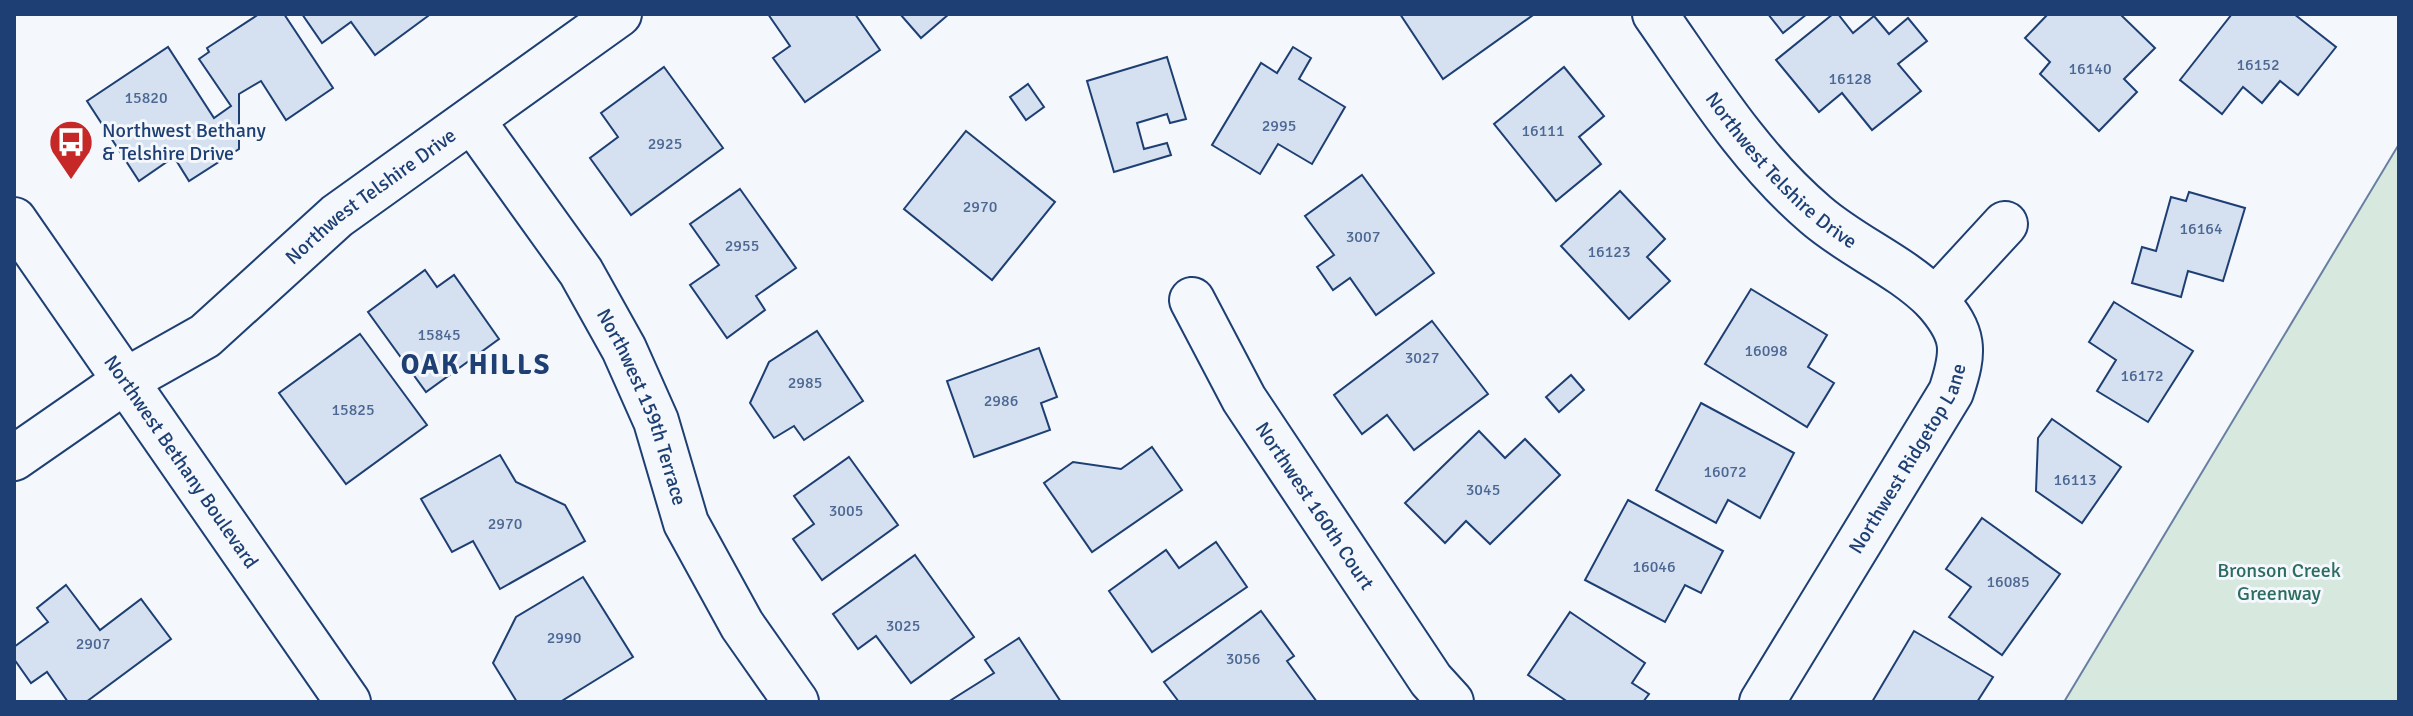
<svg xmlns="http://www.w3.org/2000/svg" width="2413" height="716" viewBox="0 0 2413 716" font-family="Signika,sans-serif">
<rect width="100%" height="100%" fill="#f4f7fb"/>
<path fill="#d7e8df" stroke="#687fa3" stroke-width="2" d="M2399 144V702H2064Z"/>
<g fill="#d5e0f0" stroke="#1d3f73" stroke-width="2">
<path d="M259 14H284L333 88 286 120 261 81 239 94V149L189 181 174 157 139 181 87 101 168 47 214 118 231 106 199 59 209 52 207 48Z"/>
<path d="M302 14H427L428 16 375 55 351 22 322 43Z"/>
<path d="M768 14H855L880 50 805 102 773 58 790 46Z"/>
<path d="M900 14H949L921 38Z"/>
<path d="M1400 14H1532L1533 15 1443 79Z"/>
<path d="M1768 14H1807L1783 33Z"/>
<path d="M1833 14H1838L1853 33 1874 16 1889 34 1908 18 1927 41 1898 64 1921 91 1872 130 1842 93 1819 112 1776 60Z"/>
<path d="M2048 14H2120L2155 48 2124 79 2137 92 2099 131 2040 74 2050 62 2025 38Z"/>
<path d="M2232 14H2294L2336 47 2298 95 2280 81 2262 103 2243 87 2222 114 2180 80Z"/>
<path d="M1293 47 1311 58 1299 79 1345 107 1312 164 1278 144 1260 174 1212 145 1261 63 1277 73Z"/>
<path d="M1167 57 1186 119 1170 123 1167 114 1137 123 1144 149 1167 143 1171 155 1114 172 1087 81Z"/>
<path d="M664 67 723 148 631 215 590 158 618 137 601 113Z"/>
<path d="M1564 67 1604 116 1579 137 1601 164 1556 201 1494 124Z"/>
<path d="M1028 84 1044 107 1026 120 1010 97Z"/>
<path d="M966 131 1055 202 992 280 904 209Z"/>
<path d="M1362 175 1434 273 1376 315 1350 278 1333 290 1317 267 1334 255 1305 216Z"/>
<path d="M740 189 796 268 756 296 765 310 727 338 690 285 719 265 690 224Z"/>
<path d="M1620 191 1665 239 1647 257 1670 281 1629 319 1561 246Z"/>
<path d="M2189 192 2245 208 2223 281 2188 271 2181 297 2132 283 2142 247 2156 251 2171 197 2186 201Z"/>
<path d="M425 270 437 287 454 275 499 339 426 392 368 312Z"/>
<path d="M1751 289 1827 335 1808 367 1834 383 1807 427 1705 364Z"/>
<path d="M2114 302 2193 351 2148 422 2097 391 2116 360 2089 342Z"/>
<path d="M1432 321 1488 394 1414 450 1387 415 1362 434 1334 395Z"/>
<path d="M817 331 863 401 804 440 794 426 774 438 750 403 769 362Z"/>
<path d="M360 334 427 425 346 484 279 393Z"/>
<path d="M1039 348 1057 397 1041 403 1050 430 974 457 947 381Z"/>
<path d="M1571 375 1584 390 1559 412 1546 397Z"/>
<path d="M1701 403 1794 453 1760 518 1728 500 1716 523 1656 490Z"/>
<path d="M2052 419 2121 467 2082 523 2036 491 2038 438Z"/>
<path d="M1479 431 1505 458 1525 439 1560 475 1490 544 1466 521 1445 543 1405 503Z"/>
<path d="M1152 447 1182 490 1092 552 1044 483 1073 462 1121 469Z"/>
<path d="M500 455 516 482 565 505 585 541 500 589 473 541 452 552 421 499Z"/>
<path d="M849 457 898 525 822 580 793 539 814 524 794 496Z"/>
<path d="M1628 500 1723 551 1701 593 1685 585 1665 622 1585 580Z"/>
<path d="M1982 518 2060 574 2002 655 1949 617 1971 587 1946 569Z"/>
<path d="M1216 542 1247 587 1152 652 1109 591 1166 550 1179 568Z"/>
<path d="M915 555 974 637 911 683 876 636 858 649 833 614Z"/>
<path d="M583 577 633 657 560 702H517L493 663 516 617Z"/>
<path d="M66 585 100 630 141 599 171 639 86 702H68L47 672 31 683 14 659V647L48 622 37 608Z"/>
<path d="M1261 611 1294 656 1287 661 1317 702H1179L1164 682Z"/>
<path d="M1570 612 1645 663 1632 683 1649 694 1643 702H1568L1528 675Z"/>
<path d="M1914 631 1993 677 1977 702H1872Z"/>
<path d="M1019 638 1061 702H948L994 673 985 660Z"/>
</g>
<g fill="none" stroke-linecap="round" stroke-linejoin="round">
<g stroke="#1d3f73" stroke-width="48">
<g id="minor">
<path id="s1" d="M1655 14C1704 84 1750 159 1816 215 1853 247 1900 265 1935 300"/>
<path id="s2" d="M472 120 581 272 624 349 656 421 686 523 742 625 796 702"/>
<path id="s3" d="M1192 300 1244 399 1431 680 1451 702"/>
<path id="s4" d="M14 458 125 381 205 336 337 216 619 14"/>
<path id="s5" d="M1762 702 1951 392C1965 350 1965 334 1935 300L2005 224"/>
</g>
</g>
<g stroke="#1d3f73" stroke-width="48">
<g id="major">
<path id="s6" d="M14 220 348 702"/>
</g>
</g>
<use href="#minor" stroke="#f4f7fb" stroke-width="44"/>
<use href="#major" stroke="#f4f7fb" stroke-width="44"/>
</g>
<defs>
<g id="bus-pin" transform="scale(2.3)"><path d="M0 17L-7.5 6A9.5 9.5 0 1 1 7.5 6Z" fill="#c62828" stroke="#f4f7fb"/><path d="M-5-6H5V4H4V6H2V4H-2V6H-4V4H-5ZM-3.5-4V0h7V-4ZM-3.5 1.2v1.5H-2V1.2ZM2 1.2v1.5H3.5V1.2Z" fill="#fff"/></g>
</defs>
<g fill-rule="evenodd">
<use href="#bus-pin" x="71" y="142"/>
</g>
<g text-anchor="middle" stroke-width="6" stroke-linejoin="round" paint-order="stroke">
<g font-size="16" fill="#4b6792">
<text x="2258" y="70">16152</text>
<text x="2090" y="74">16140</text>
<text x="1850" y="84">16128</text>
<text x="146" y="103">15820</text>
<text x="1279" y="131">2995</text>
<text x="1543" y="136">16111</text>
<text x="665" y="149">2925</text>
<text x="980" y="212">2970</text>
<text x="2201" y="234">16164</text>
<text x="1363" y="242">3007</text>
<text x="742" y="251">2955</text>
<text x="1609" y="257">16123</text>
<text x="439" y="340">15845</text>
<text x="1766" y="356">16098</text>
<text x="1422" y="363">3027</text>
<text x="2142" y="381">16172</text>
<text x="805" y="388">2985</text>
<text x="1001" y="406">2986</text>
<text x="353" y="415">15825</text>
<text x="1725" y="477">16072</text>
<text x="2075" y="485">16113</text>
<text x="1483" y="495">3045</text>
<text x="846" y="516">3005</text>
<text x="505" y="529">2970</text>
<text x="1654" y="572">16046</text>
<text x="2008" y="587">16085</text>
<text x="903" y="631">3025</text>
<text x="564" y="643">2990</text>
<text x="93" y="649">2907</text>
<text x="1243" y="664">3056</text>
</g>
<g font-size="20" fill="#1d3f73" stroke="#f4f7fb" text-anchor="start">
<text x="102" y="137">Northwest Bethany<tspan x="102" dy="23">&amp; Telshire Drive</tspan></text>
</g>
<g font-size="20" fill="#1d3f73" stroke="#f4f7fb">
<text dy="7" stroke="none"><textPath href="#s1" startOffset="202">Northwest Telshire Drive</textPath></text>
<text dy="7" stroke="none"><textPath href="#s4" startOffset="444">Northwest Telshire Drive</textPath></text>
<text dy="7" stroke="none"><textPath href="#s2" startOffset="336">Northwest 159th Terrace</textPath></text>
<text dy="7" stroke="none"><textPath href="#s5" startOffset="284">Northwest Ridgetop Lane</textPath></text>
<text dy="7" stroke="none"><textPath href="#s6" startOffset="294">Northwest Bethany Boulevard</textPath></text>
<text dy="7" stroke="none"><textPath href="#s3" startOffset="240">Northwest 160th Court</textPath></text>
</g>
<g font-size="20" fill="#2c6c60" stroke="#f4f7fb">
<text x="2279" y="577">Bronson Creek<tspan x="2279" dy="23">Greenway</tspan></text>
</g>
<g font-size="28" font-weight="bold" letter-spacing="2" fill="#1d3f73" stroke="#f4f7fb">
<text x="476" y="374">OAK HILLS</text>
</g>
</g>
<rect width="2413" height="716" fill="none" stroke="#1d3f73" stroke-width="32"/>
</svg>
